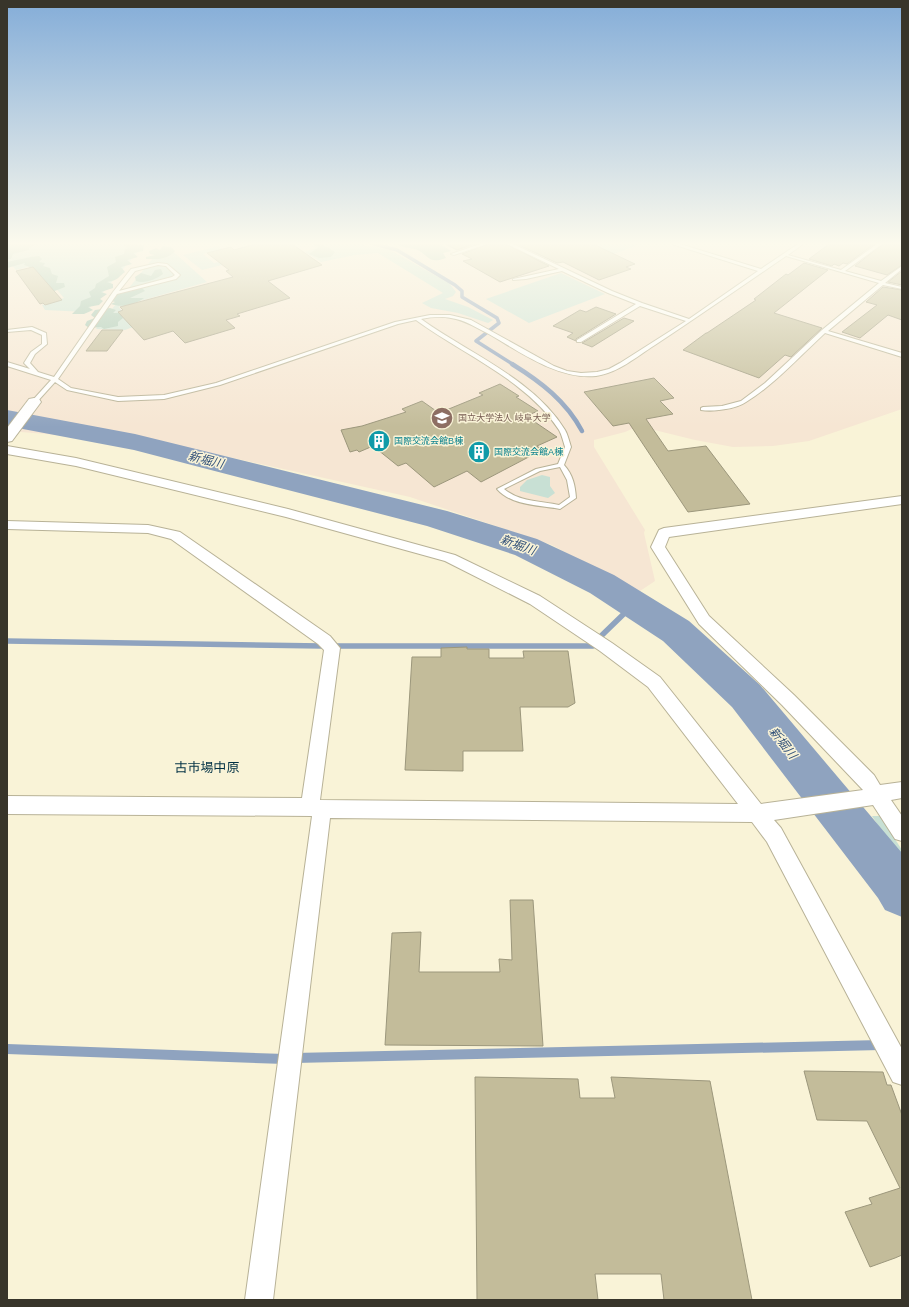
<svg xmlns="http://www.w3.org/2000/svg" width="909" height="1307" viewBox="0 0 909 1307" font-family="Helvetica,'Noto Sans JP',sans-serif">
<rect width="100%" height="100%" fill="#f9f3d7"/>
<path fill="#f6e6d3" d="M7 244H902V409L809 441 773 446 733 447 695 440 638 426 625 432 594 440V447L645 530 644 533 655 581 640 591 625 585 552 545 410 497 170 444 21 432 7 427Z"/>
<g fill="#c8e0d4">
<path d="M7 244H140L142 247 86 312 45 310 42 305 64 298 36 265 16 270 11 264 7 265Z"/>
<path d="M312 244H359L390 250 449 283 456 292 453 296 445 299 468 307 493 320 488 323 458 313 431 308 422 303 443 293 378 253 355 255 321 262 305 252 316 248Z"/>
<path d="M592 244H641L586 264Z"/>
<path d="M219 246 222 249 203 254 214 263 235 258 238 261 202 270 183 255Z"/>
<path d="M168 247 207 282 119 307 133 327 125 330 96 329 161 248Z"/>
<path d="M561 273 605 294 529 323 486 299Z"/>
<path d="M542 475 550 477V486L555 493 548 498 520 491V487L527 480Z"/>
<path d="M872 816H880L902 850V862Z"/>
</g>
<g fill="#9ec2b0">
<path d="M7 244H37L29 248V250L13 254 11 259H7Z"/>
<path d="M122 244 144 245 143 251 133 253 138 257 127 260 132 264 121 267 125 272C117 278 119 280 107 282L113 284V288L101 292 107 294 100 299 103 301 99 305 88 307 93 310 84 314H72L80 306 81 301 91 297 89 292 95 288 96 284 109 276 107 267 116 262 115 257 124 254 125 249 128 248Z"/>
<path d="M314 244C323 244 328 247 335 252L331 257 319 258 309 254 319 247Z"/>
<path d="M396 244H440L451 251 443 253 446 258C427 265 429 254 415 249 408 247 402 248 396 244Z"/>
<path d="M163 246 171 247 175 251C167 260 157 259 146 259V257L155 255 150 254 149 251 156 248 160 250Z"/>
<path d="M39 256 42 259 39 262 45 263 43 266 50 268 52 274 58 276 56 283H64L65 287 52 292 28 269 30 267 24 265 25 263 7 268V262C18 260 28 257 39 256Z"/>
<path d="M161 269 163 274C156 279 145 284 136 281L135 277 141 273 151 276 155 270Z"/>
<path d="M133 288H142L145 291 130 298H144C135 305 122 308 111 304L115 302 111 301 109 296 112 293H120Z"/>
<path d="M110 308 116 310 113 313H121L123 318 118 322V326L104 329 101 327 89 328 85 325 87 321 95 318 91 315 95 310Z"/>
</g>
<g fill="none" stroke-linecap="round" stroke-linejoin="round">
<path stroke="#8fa3bf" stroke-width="3.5" d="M374 244 397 250 455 285 462 291V297L497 318 499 323 476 341 514 365"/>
<path stroke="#8fa3bf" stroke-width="4.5" d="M512 364C541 382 566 401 582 431"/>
<path stroke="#8fa3bf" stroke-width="5.5" d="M7 641 322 646H593L599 638 634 604"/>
<g stroke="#8fa3bf" stroke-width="10">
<path d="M7 1049 285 1059"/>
<path d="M294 1058 881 1045"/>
</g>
<path fill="#8fa3bf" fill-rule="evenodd" d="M7 410 135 434 447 511 537 539 614 575 689 621 760 685 902 853V917L885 910 878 898 732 707 663 641 590 593 515 555 427 526 134 450 7 426Z"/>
</g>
<g fill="#c3bc9a" stroke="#9c977c">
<path d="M255 244H292L322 265 268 281 290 298 237 314 240 316 226 320 235 328 185 343 173 331 144 340 118 312 123 310 120 307 233 277 226 271 229 270 207 253 231 247 234 250Z"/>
<path d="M445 244H474L457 250Z"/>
<path d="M488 244H506L549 266 500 282 463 261 472 259 462 254Z"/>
<path d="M517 244H593L635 264 626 267 631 269 599 280 563 262 557 263Z"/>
<path d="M829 244H874L847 264 843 263 839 266 834 264 832 266 809 259Z"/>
<path d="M883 244H902V265L887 275 855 266Z"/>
<path d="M804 263 828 270 774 313 822 328 791 357 785 355 759 378 683 350 706 333H707L756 300 754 299 786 274 788 275Z"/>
<path d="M33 267 62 300 45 305 43 303 40 304 16 271Z"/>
<path d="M902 271V285L888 282Z"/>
<path d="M883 287 902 290V320L888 315 860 338 842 332 877 305 866 302Z"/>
<path d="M596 307 616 314 576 339V341L567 337 573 333 553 326 580 310 586 312Z"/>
<path d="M624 318 634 321 592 347 582 343Z"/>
<path d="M102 330H123L107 351H86Z"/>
<path d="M654 378 674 398 660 401 673 414 646 419 668 451 706 446 750 504 688 512 629 423 613 426 584 392Z"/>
<path d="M500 384 519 396 516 397 538 411 526 416 557 437 537 446 542 450 481 482 467 471 434 487 406 463 398 466 373 446 359 452 357 450 350 452 341 430 362 426 406 412 402 409 422 401 439 413 483 395 479 393Z"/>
<path d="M467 647V649H489V658H524L523 651H568L575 703 568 707H520L523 751H463V771L405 770 412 657H441V648Z"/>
<path d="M510 900H533L543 1046 385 1045 392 933 421 932 419 972H500L499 959 512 960Z"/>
<path d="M804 1071 883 1072 887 1085H891L902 1115V1255L895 1258 870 1267 845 1212 872 1204 869 1198 900 1188 867 1121 817 1120Z"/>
<path d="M475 1077 578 1079 580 1098H615L611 1077 710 1081 752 1300H664L661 1274H595L598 1300H477Z"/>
</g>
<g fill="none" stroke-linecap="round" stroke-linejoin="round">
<g stroke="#b8b297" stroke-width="2">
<g id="service">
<path d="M480 244H487L454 255 451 254Z"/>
<path d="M507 244H513L612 291 642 303 689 319 758 271 672 244H680L761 269 798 244H803L788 255 841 270 877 244H882L845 271 881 281 902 266V269L885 283 902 287V289L883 285 828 331 902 353V357L825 333C801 355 774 385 746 402 736 409 713 412 701 410V408L703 407 722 406 741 401 765 383 822 330 879 283 786 256C742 286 699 316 655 345 636 357 618 373 596 376 558 380 519 351 487 333 475 327 465 320 451 318 442 316 430 317 421 319 468 353 534 379 565 430 568 435 569 441 571 447L564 465C573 475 575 485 576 498L560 509C539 505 512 506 497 489L536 469 558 464 565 447C563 441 562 435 559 430 527 380 462 354 416 320L398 324 220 385 164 399 118 401 67 390 55 382 36 403H32V401L51 380 7 366V362L30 369 24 363 31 352 42 344V335L31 330 7 332V330L32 327 46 333 47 344 35 354 30 363 38 372 54 377 113 292 131 269 158 263 167 264 180 275 176 279 117 294 58 379 71 388 118 397 164 395 216 383 395 322 430 315H450L471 320 554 366 567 371 581 373 597 372 609 369 620 363 686 321 640 306 581 342H577V340L636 304 608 293 562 271 526 279 513 280V279L559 269ZM158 265 166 266 175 275 172 277 119 291 135 271ZM560 467 567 480 570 497 559 505C541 501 519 502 504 489L540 471Z"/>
</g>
</g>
<g stroke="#b8b297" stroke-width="2">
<path id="minor" d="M7 446 76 458 288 509 455 555 540 596 612 643 660 677 761 804 863 790 782 705 699 624 651 547 659 530 664 528 902 496V504L669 537 665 547 709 616 794 695 874 775 880 785 902 782V798L891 800 902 816V841L895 839 873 805 774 820 781 828 902 1049V1085L893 1082 767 842 752 822 330 818 273 1300H245L312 816 7 814V796L302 798 324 650 318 644 171 539 148 533 7 529V521L148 525 180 532 330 636 340 648 320 800 738 804 648 687 600 651 530 604 445 561 286 517 76 466 7 454Z"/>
</g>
<g stroke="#b8b297" stroke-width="2">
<path id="tertiary" d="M34 398 39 399 41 402 12 441 7 442V428L29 399Z"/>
</g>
<use href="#service" fill="#fff" fill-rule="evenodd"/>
<use href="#minor" fill="#fff" fill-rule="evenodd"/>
<use href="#tertiary" fill="#fff" fill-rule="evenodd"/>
</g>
<linearGradient id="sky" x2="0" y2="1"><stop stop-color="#84add8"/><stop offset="0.57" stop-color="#fcfaed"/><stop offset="1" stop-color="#fcfaed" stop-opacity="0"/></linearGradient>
<rect width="909" height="427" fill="url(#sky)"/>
<defs>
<g id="university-disc" transform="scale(1.15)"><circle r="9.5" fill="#8d6e63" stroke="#f9f3d7"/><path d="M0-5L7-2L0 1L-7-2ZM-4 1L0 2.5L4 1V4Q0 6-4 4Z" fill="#fff"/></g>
<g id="building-disc" transform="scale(1.15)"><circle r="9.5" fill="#0f9aa8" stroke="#f9f3d7"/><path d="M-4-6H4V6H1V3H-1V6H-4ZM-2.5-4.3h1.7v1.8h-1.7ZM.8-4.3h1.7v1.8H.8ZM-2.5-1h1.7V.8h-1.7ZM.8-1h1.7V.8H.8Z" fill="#fff"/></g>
</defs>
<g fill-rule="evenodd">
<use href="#university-disc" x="442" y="418"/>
<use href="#building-disc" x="379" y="441"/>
<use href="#building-disc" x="479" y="452"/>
</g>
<g text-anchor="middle" stroke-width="3" stroke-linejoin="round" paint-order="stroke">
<g font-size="9" fill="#785e54" stroke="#f9f3d7" text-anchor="start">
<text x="458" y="421">国立大学法人 岐阜大学</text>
</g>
<g font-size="9" fill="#0d838f" stroke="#f9f3d7" text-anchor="start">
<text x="394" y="444">国際交流会館B棟</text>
<text x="494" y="455">国際交流会館A棟</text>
</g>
<g font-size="12" font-style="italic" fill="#33527a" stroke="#f9f3d7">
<text transform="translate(206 460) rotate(14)" y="4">新堀川</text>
<text transform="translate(518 545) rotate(20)" y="4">新堀川</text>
<text transform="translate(783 743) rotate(52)" y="4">新堀川</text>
</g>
<g font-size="13" fill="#003044" stroke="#f9f3d7">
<text x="207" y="772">古市場中原</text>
</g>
</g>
<rect width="909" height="1307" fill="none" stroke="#38352a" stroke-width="16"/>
</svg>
